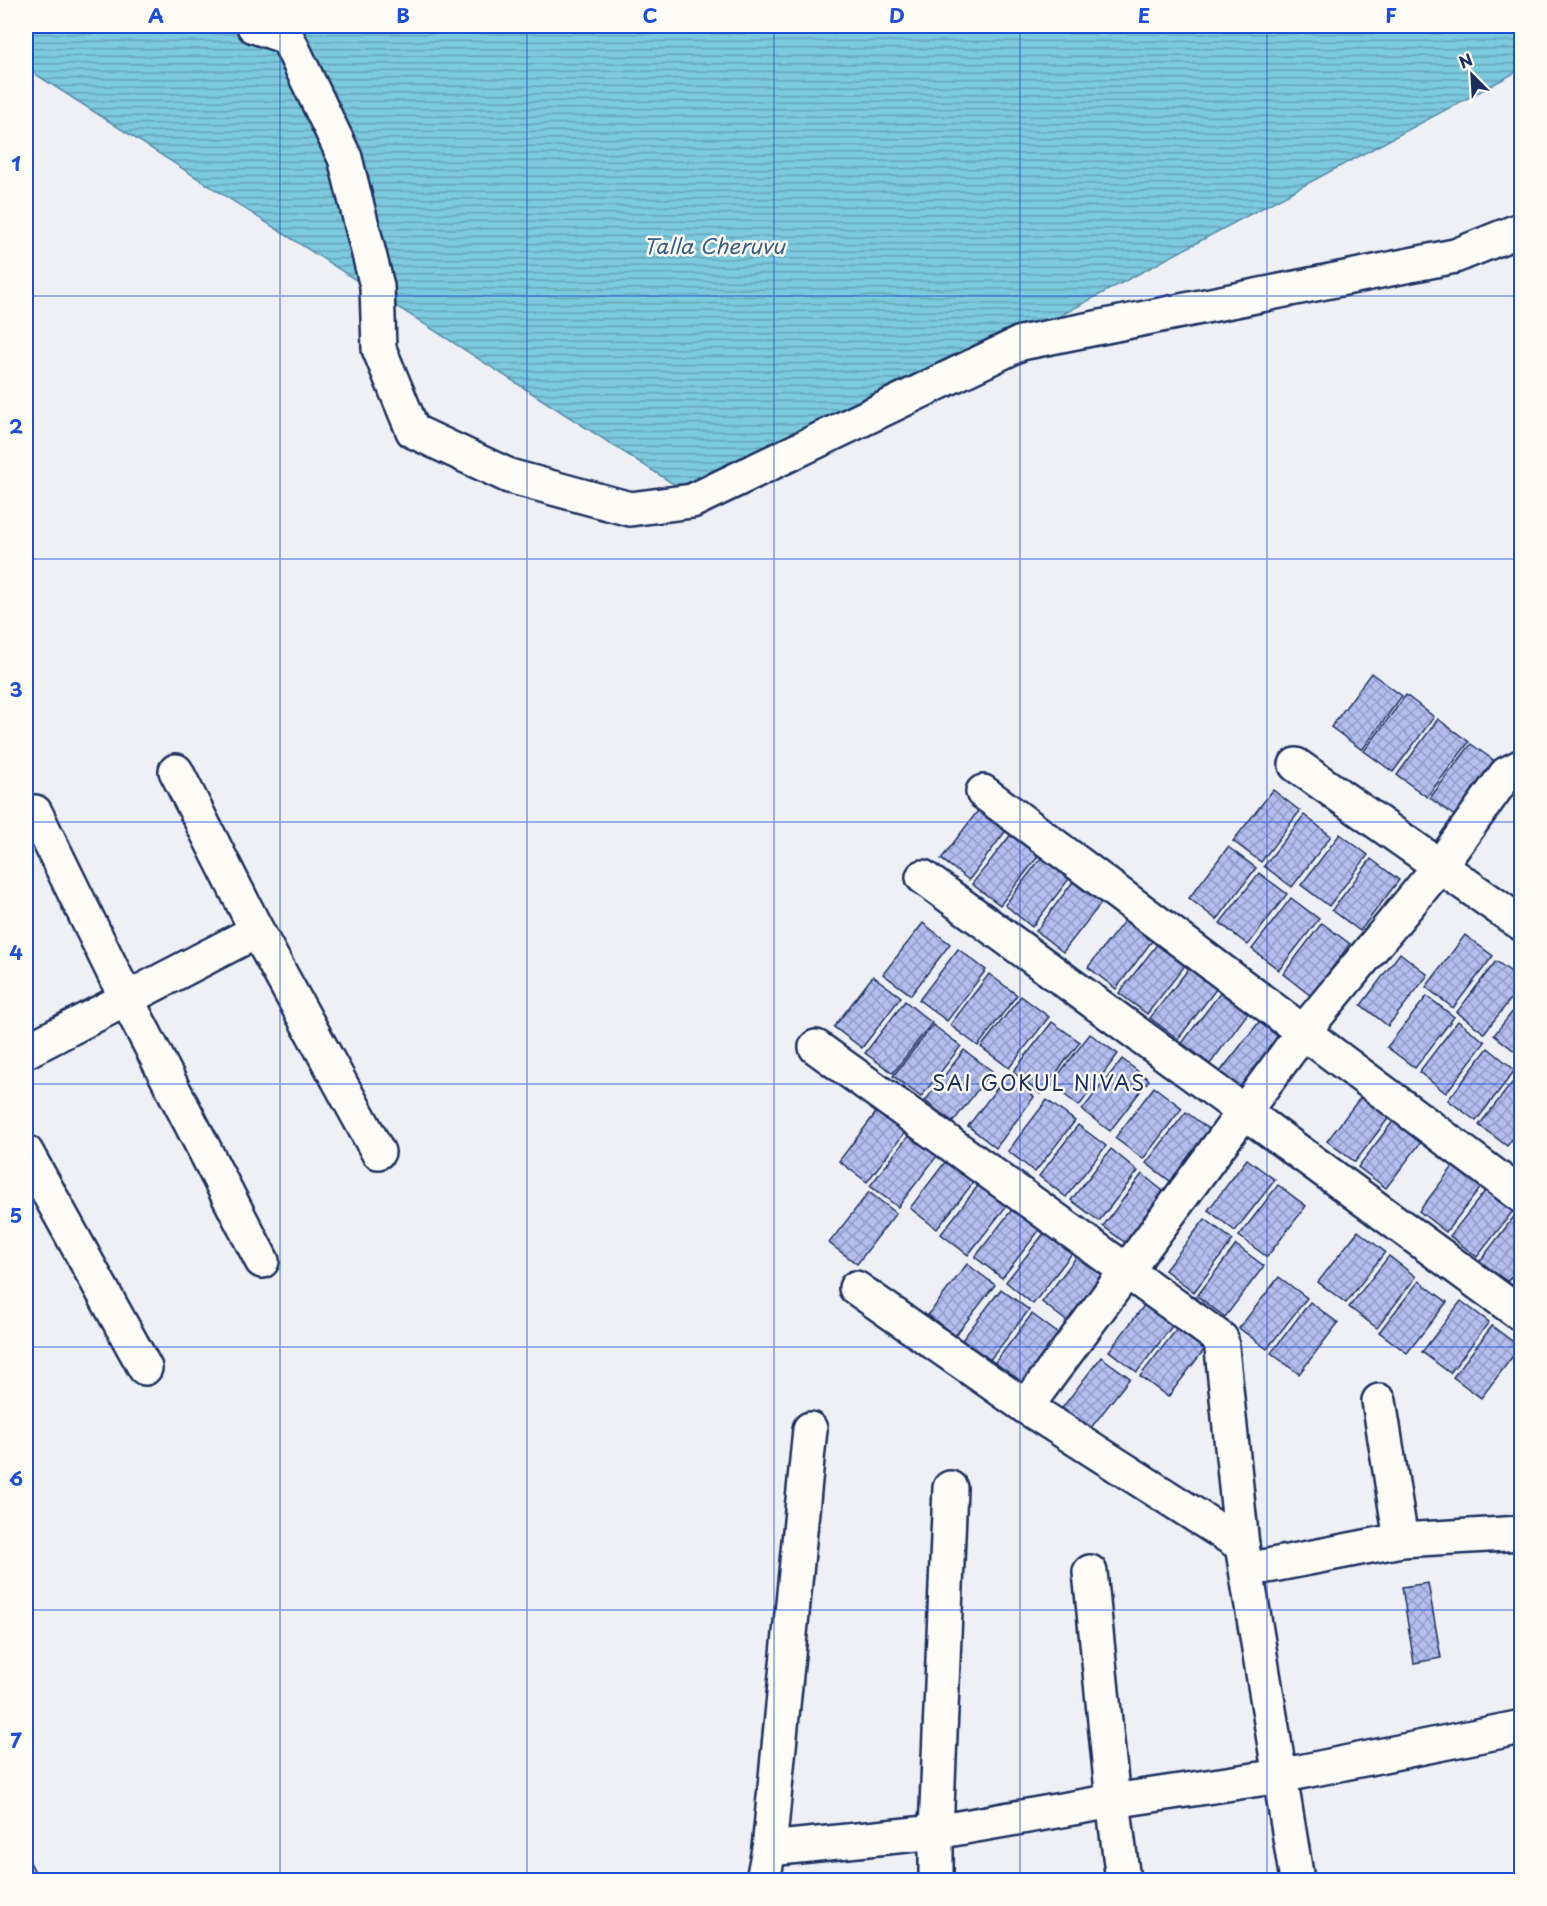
<svg xmlns="http://www.w3.org/2000/svg" width="1547" height="1906" viewBox="0 0 1547 1906" font-family="'Playpen Sans',sans-serif">
<defs>
<pattern id="water-rules" width="6" height="5" patternUnits="userSpaceOnUse" patternTransform="scale(1.5)"><rect width="6" height="5" fill="#7dc9dd"/><path d="M0 2.5h6" fill="none" stroke="#66a4b6"/></pattern>
<pattern id="building-cross-hatch" width="8" height="8" patternUnits="userSpaceOnUse" patternTransform="scale(1.5)"><rect width="8" height="8" fill="#b5beef"/><path d="M0 0l8 8M0 8l8-8" fill="none" stroke="#929bc5"/></pattern>
</defs>
<rect width="100%" height="100%" fill="#eff0f5"/>
<filter id="ink" filterUnits="userSpaceOnUse"><feTurbulence type="fractalNoise" baseFrequency=".0167" numOctaves="2"/><feDisplacementMap in="SourceGraphic" scale="12" xChannelSelector="R" yChannelSelector="G"/><feConvolveMatrix kernelMatrix="1 2 1 2 8 2 1 2 1" color-interpolation-filters="sRGB"/></filter>
<g filter="url(#ink)">
<path fill="url(#water-rules)" stroke="#568baa" stroke-width="1.5" d="M26 26H1521L1522 69 706 505 26 68Z"/>
<g fill="url(#building-cross-hatch)" stroke="#1b2f5e" stroke-width="1.5">
<path d="M1371 673 1402 696 1362 750 1331 727Z"/>
<path d="M1406 695 1434 717 1393 772 1364 751Z"/>
<path d="M1438 719 1469 742 1427 797 1397 775Z"/>
<path d="M1471 744 1503 767 1463 822 1430 798Z"/>
<path d="M1273 790 1300 811 1261 862 1233 841Z"/>
<path d="M980 808 1008 828 969 880 941 859Z"/>
<path d="M1304 815 1331 836 1292 887 1264 866Z"/>
<path d="M1012 833 1040 854 1000 905 972 884Z"/>
<path d="M1340 834 1368 855 1329 906 1301 885Z"/>
<path d="M1228 847 1256 868 1217 920 1189 898Z"/>
<path d="M1044 854 1072 875 1032 927 1005 905Z"/>
<path d="M1371 859 1399 880 1360 931 1332 910Z"/>
<path d="M1259 873 1287 894 1248 945 1220 923Z"/>
<path d="M1075 879 1103 901 1063 952 1036 931Z"/>
<path d="M1291 898 1319 919 1279 970 1252 949Z"/>
<path d="M1128 916 1155 937 1116 989 1088 967Z"/>
<path d="M923 923 950 944 911 995 883 974Z"/>
<path d="M1322 923 1350 944 1311 996 1283 974Z"/>
<path d="M1465 935 1493 956 1453 1008 1426 987Z"/>
<path d="M1159 942 1187 963 1147 1014 1119 993Z"/>
<path d="M958 949 986 970 947 1021 919 1000Z"/>
<path d="M1400 953 1428 975 1388 1026 1361 1005Z"/>
<path d="M1496 961 1522 980V985L1484 1033 1457 1012Z"/>
<path d="M1190 967 1217 988 1178 1039 1150 1018Z"/>
<path d="M989 974 1017 995 978 1046 950 1025Z"/>
<path d="M873 976 901 997 862 1048 834 1027Z"/>
<path d="M1221 992 1248 1013 1210 1064 1182 1043Z"/>
<path d="M1021 996 1049 1017 1009 1068 981 1047Z"/>
<path d="M1427 996 1454 1017 1415 1068 1387 1047Z"/>
<path d="M1522 1000V1056H1521L1494 1035Z"/>
<path d="M905 1001 932 1023 893 1073 865 1053Z"/>
<path d="M1458 1021 1485 1042 1446 1093 1419 1072Z"/>
<path d="M1052 1022 1080 1042 1040 1094 1013 1072Z"/>
<path d="M1259 1022 1287 1043 1247 1094 1220 1072Z"/>
<path d="M933 1025 961 1046 921 1097 893 1076Z"/>
<path d="M1090 1034 1118 1054 1079 1106 1051 1084Z"/>
<path d="M1488 1048 1515 1070 1476 1121 1448 1100Z"/>
<path d="M964 1050 992 1071 953 1122 925 1101Z"/>
<path d="M1122 1059 1149 1080 1110 1131 1082 1110Z"/>
<path d="M1519 1074 1522 1076V1127L1507 1146 1479 1125Z"/>
<path d="M1007 1075 1034 1097 996 1148 968 1126Z"/>
<path d="M1154 1087 1182 1108 1143 1159 1115 1138Z"/>
<path d="M1366 1090 1394 1111 1355 1162 1327 1141Z"/>
<path d="M1047 1100 1075 1121 1035 1172 1008 1151Z"/>
<path d="M878 1110 906 1131 867 1182 839 1161Z"/>
<path d="M1186 1112 1214 1133 1174 1184 1146 1163Z"/>
<path d="M1397 1116 1425 1137 1386 1188 1358 1167Z"/>
<path d="M1078 1125 1106 1146 1066 1197 1039 1176Z"/>
<path d="M909 1135 937 1156 898 1207 870 1186Z"/>
<path d="M1111 1149 1138 1171 1099 1221 1071 1200Z"/>
<path d="M949 1157 977 1178 937 1229 910 1208Z"/>
<path d="M1247 1159 1275 1180 1235 1231 1208 1210Z"/>
<path d="M1458 1160 1486 1181 1446 1232 1419 1211Z"/>
<path d="M1142 1174 1169 1196 1131 1247 1103 1226Z"/>
<path d="M980 1183 1008 1204 968 1255 941 1234Z"/>
<path d="M1278 1185 1306 1206 1267 1257 1239 1236Z"/>
<path d="M1489 1186 1517 1206 1477 1257 1450 1236Z"/>
<path d="M869 1192 896 1213 857 1264 829 1243Z"/>
<path d="M1014 1207 1042 1227 1002 1278 975 1257Z"/>
<path d="M1519 1210 1522 1212V1264L1507 1282 1480 1261Z"/>
<path d="M1205 1219 1233 1240 1194 1292 1165 1270Z"/>
<path d="M1358 1231 1385 1252 1346 1303 1318 1282Z"/>
<path d="M1045 1232 1073 1252 1033 1304 1006 1282Z"/>
<path d="M1236 1245 1264 1266 1225 1317 1197 1296Z"/>
<path d="M1081 1251 1109 1272 1069 1323 1042 1302Z"/>
<path d="M1389 1256 1416 1277 1377 1328 1349 1307Z"/>
<path d="M967 1264 995 1285 955 1336 928 1315Z"/>
<path d="M1522 1272V1294L1511 1286Z"/>
<path d="M1279 1277 1307 1298 1267 1349 1239 1328Z"/>
<path d="M1419 1281 1447 1302 1407 1353 1379 1332Z"/>
<path d="M1001 1289 1029 1310 989 1361 962 1340Z"/>
<path d="M1149 1299 1176 1321 1137 1372 1109 1351Z"/>
<path d="M1461 1301 1489 1322 1450 1373 1422 1352Z"/>
<path d="M1310 1302 1338 1323 1299 1374 1271 1353Z"/>
<path d="M1032 1314 1060 1335 1020 1386 993 1365Z"/>
<path d="M1180 1325 1207 1346 1168 1397 1140 1376Z"/>
<path d="M1492 1326 1520 1347 1481 1398 1453 1377Z"/>
<path d="M1101 1357 1130 1378 1090 1429 1062 1408Z"/>
<path d="M1428 1583 1441 1658 1414 1663 1402 1587Z"/>
<path d="M26 1854 39 1880H26Z"/>
</g>
<g fill="none" stroke-linecap="round" stroke-linejoin="round">
<g stroke="#1b2f5e" stroke-width="38">
<g id="street">
<path d="M254 26 287 37 345 158 377 286 379 349 413 431 509 476 630 509 692 501 1021 343 1455 256 1522 229"/>
<path d="M1296 765 1522 924"/>
<path d="M983 792 1522 1196"/>
<path d="M35 812 127 1000 262 1261"/>
<path d="M923 877 1522 1315"/>
<path d="M257 931 378 1152"/>
<path d="M816 1047 1221 1339 1242 1545 1297 1880"/>
<path d="M26 1051 257 931 176 771"/>
<path d="M26 1152 145 1368"/>
<path d="M856 1288 1026 1407 1242 1545"/>
<path d="M1379 1401 1401 1540"/>
<path d="M1026 1407 1303 1032 1440 866 1506 774 1522 766"/>
<path d="M1247 1570 1401 1540 1522 1533"/>
<path d="M1090 1572 1113 1801 1123 1880"/>
<path d="M769 1849 936 1832 1113 1801 1280 1776 1522 1727"/>
<path d="M763 1880 769 1849 810 1429"/>
<path d="M936 1880V1832L950 1488"/>
</g>
</g>
<use href="#street" stroke="#fdfcf7" stroke-width="33"/>
</g>
</g>
<path fill="none" stroke="#1d4ed8" stroke-width="1.5" stroke-opacity="0.55" d="M280 26V1880M527 26V1880M774 26V1880M1020 26V1880M1267 26V1880M26 296H1522M26 559H1522M26 822H1522M26 1084H1522M26 1347H1522M26 1610H1522"/>
<g text-anchor="middle" stroke-width="5" stroke-linejoin="round" paint-order="stroke">
<g font-size="21" font-style="italic" fill="#385d84" stroke="#fdfcf7">
<text x="714" y="254">Talla Cheruvu</text>
</g>
<g font-size="21" letter-spacing="1.5" fill="#1b2f5e" stroke="#fdfcf7">
<text x="1039" y="1091">SAI GOKUL NIVAS</text>
</g>
</g>
<rect width="1547" height="1906" fill="none" stroke="#fdfcf7" stroke-width="66"/>
<g transform="translate(1472 75) rotate(336)" stroke="#fdfcf7" stroke-width="4.5" paint-order="stroke">
<path d="M0-4.5L10 22L0 15L-10 22Z" fill="#1b2f5e"/>
<text y="-9" font-size="16" font-weight="bold" text-anchor="middle" fill="#1b2f5e">N</text>
</g>
<rect x="33" y="33" width="1481" height="1840" fill="none" stroke="#1d4ed8" stroke-width="2"/>
<g font-size="20" text-anchor="middle" font-weight="bold" fill="#1d4ed8">
<text x="156" y="23">A</text>
<text x="403" y="23">B</text>
<text x="650" y="23">C</text>
<text x="897" y="23">D</text>
<text x="1144" y="23">E</text>
<text x="1391" y="23">F</text>
<text x="16" y="171">1</text>
<text x="16" y="434">2</text>
<text x="16" y="697">3</text>
<text x="16" y="960">4</text>
<text x="16" y="1223">5</text>
<text x="16" y="1486">6</text>
<text x="16" y="1748">7</text>
</g>
</svg>
